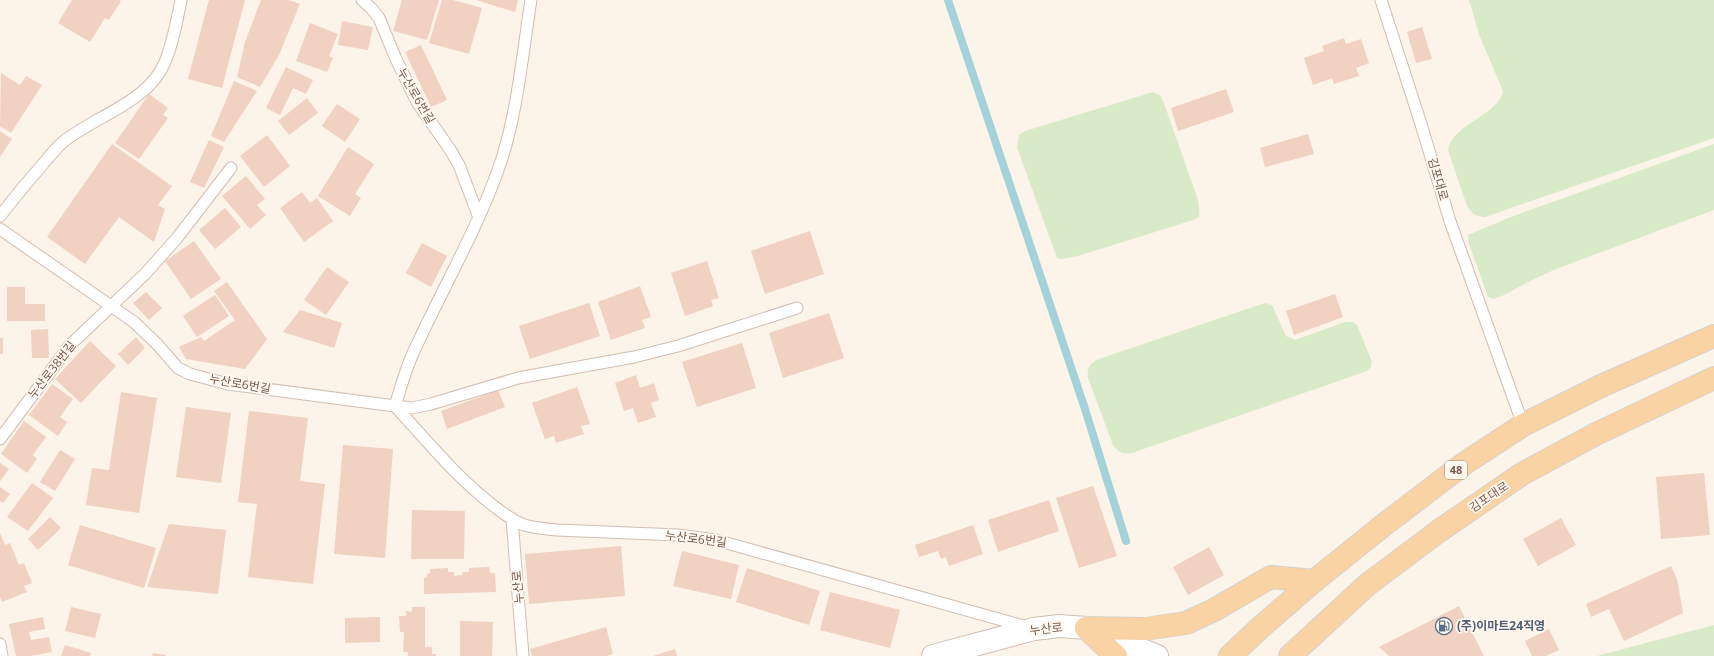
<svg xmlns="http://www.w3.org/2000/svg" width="1714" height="656" viewBox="0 0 1714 656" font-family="'Open Sans','Noto Sans KR',sans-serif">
<rect width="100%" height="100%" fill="#fcf3e9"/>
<g fill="#d8eac7">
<path d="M1469 0H1714V138L1485 217C1475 217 1472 213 1467 206L1448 150C1452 124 1500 114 1503 91L1480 37Z"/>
<path d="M1153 92 1161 96C1170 119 1178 143 1186 166 1191 182 1201 200 1199 217L1193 220 1078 256 1061 259 1057 258 1017 147 1019 135 1025 131Z"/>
<path d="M1714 144V210L1556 269 1530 281 1504 295 1493 299 1488 297 1468 241V235L1511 217Z"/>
<path d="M1265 303 1272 305 1286 336 1295 340 1345 322H1352L1357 325 1372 362 1371 367 1367 371 1132 453C1122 454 1119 453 1113 445L1088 378C1087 369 1089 365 1096 360Z"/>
<path d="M1714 625V656H1597L1608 653Z"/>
</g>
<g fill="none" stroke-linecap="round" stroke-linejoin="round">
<path stroke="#a3d3d8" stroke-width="8" d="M948 0 1085 409 1126 541"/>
</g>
<g fill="#f1d1c1">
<path d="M72 0H119L121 1 109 20 105 18 90 42 58 23Z"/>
<path d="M209 0H245L222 88 188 79Z"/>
<path d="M261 0H289L300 4 279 55 260 87 237 77 245 42Z"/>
<path d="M402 0H439L427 40 393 31Z"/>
<path d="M442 0H453L482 8 469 54 429 43Z"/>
<path d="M476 0H518L515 12Z"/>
<path d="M342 21 373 27 368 50 338 45Z"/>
<path d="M310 23 338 34 329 56 333 58 327 72 296 61Z"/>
<path d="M1422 27 1432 59 1416 63 1407 32Z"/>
<path d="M1344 38 1346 44 1361 39 1369 63 1356 68 1359 76 1334 84 1332 78 1313 85 1304 58 1324 51 1322 46Z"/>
<path d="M421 45 447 100 431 107 405 52Z"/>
<path d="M286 67 313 80 306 94 293 88 280 115 266 108Z"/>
<path d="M1 73 20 85 26 76 42 85 11 133 0 126Z"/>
<path d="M234 81 257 91 224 142 211 136Z"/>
<path d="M1226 89 1234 112 1178 131 1171 108Z"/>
<path d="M149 94 168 108 163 115 168 118 139 159 115 143Z"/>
<path d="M307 98 318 113 289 135 278 121Z"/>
<path d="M337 104 360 119 345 142 322 126Z"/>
<path d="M0 131 12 139 0 157Z"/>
<path d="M1308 134 1314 154 1265 167 1260 148Z"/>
<path d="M267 135 290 166 264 187 240 156Z"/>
<path d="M209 140 224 147 204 188 190 182Z"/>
<path d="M112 144 172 186 158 205 165 209 154 242 119 217 85 264 47 237Z"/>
<path d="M348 147 374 164 355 194 361 198 350 216 318 196Z"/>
<path d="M246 176 265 199 257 205 266 215 250 229 222 196Z"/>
<path d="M302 192 310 203 317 198 333 221 304 242 280 208Z"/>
<path d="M225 208 241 227 215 249 199 230Z"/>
<path d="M810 231 824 274 765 294 751 251Z"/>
<path d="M194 241 221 279 191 299 165 261Z"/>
<path d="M422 243 447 256 431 287 406 273Z"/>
<path d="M707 261 719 298 711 300 713 306 685 316 671 273Z"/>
<path d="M327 267 349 282 326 315 304 300Z"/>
<path d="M227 282 267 339 245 369 186 359 179 347 201 337 204 341 235 320 214 291Z"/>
<path d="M640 286 651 317 642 320 645 328 611 340 598 302Z"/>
<path d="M7 287H25V304H45V321H7Z"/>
<path d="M146 292 162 308 149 320 133 303Z"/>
<path d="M1335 294 1343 317 1294 335 1286 311Z"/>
<path d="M215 295 229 316 197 337 183 316Z"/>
<path d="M589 303 600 336 530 359 519 326Z"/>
<path d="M300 310 342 323 334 348 283 332Z"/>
<path d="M829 313 844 358 783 378 769 333Z"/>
<path d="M48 329 49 358H32L31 330Z"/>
<path d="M136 337 145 348 128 365 118 354Z"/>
<rect x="0" y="338" width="3" height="16"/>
<path d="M90 341 116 366 81 403 55 379Z"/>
<path d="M742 343 756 388 697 407 682 362Z"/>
<path d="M636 375 640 388 654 383 659 400 651 403 656 417 638 423 633 408 624 411 615 383Z"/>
<path d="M52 384 73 399 60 417 67 422 58 436 29 415Z"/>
<path d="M577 387 590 424 581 426 584 434 556 443 554 436 545 439 532 403Z"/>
<path d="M498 390 505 407 447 429 441 411Z"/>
<path d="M121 392 157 398 139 513 86 505 92 468 109 470Z"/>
<path d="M186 407 231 413 221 483 176 477Z"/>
<path d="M249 411 308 418 300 481 325 484 313 584 248 577 257 504 238 502Z"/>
<path d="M24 421 46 437 33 455 37 459 27 473 1 454Z"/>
<path d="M343 445 393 449 385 558 334 554Z"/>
<path d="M60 450 75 459 55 491 40 482Z"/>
<path d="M0 463 9 469 0 481Z"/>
<path d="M1704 473 1710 535 1661 539 1656 477Z"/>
<path d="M32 483 53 498 28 531 7 517Z"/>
<path d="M1093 486 1117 556 1079 568 1056 498Z"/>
<path d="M0 487 10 494 3 503 0 501Z"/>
<path d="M1049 500 1059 531 998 552 988 520Z"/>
<path d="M412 510 465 511 464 559H411Z"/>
<path d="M50 517 61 528 38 550 28 539Z"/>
<path d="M1561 518 1576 545 1538 566 1523 539Z"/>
<path d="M169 524 226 530 218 594 147 587Z"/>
<path d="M80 525 156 548 144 588 68 565Z"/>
<path d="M973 525 983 554 949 566 946 557 941 559 938 551 919 557 915 545Z"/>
<path d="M0 533 5 545 10 543 19 565 24 563 32 583 24 586 27 592 2 602 0 597Z"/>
<path d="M621 546 625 596 529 604 525 554Z"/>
<path d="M1209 547 1224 575 1188 595 1173 567Z"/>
<path d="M682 551 739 565 731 599 673 586Z"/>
<path d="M1671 566 1677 579 1683 613 1624 641 1609 609 1591 617 1586 604Z"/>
<path d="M489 567 490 573H495L496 592 424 594V578L427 577V574L430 573V569L448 568V572H454V576L463 575 462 572H469V568Z"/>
<path d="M747 568 820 591 809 625 736 602Z"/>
<path d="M830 592 900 610 890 648 820 630Z"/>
<path d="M1459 606 1484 656H1389L1379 647Z"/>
<path d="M71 607 101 614 95 638 65 631Z"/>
<path d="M412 607H425V647H432V654H436V656H408V652H403L404 632H400L399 616H406V611L412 612Z"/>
<path d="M43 617 45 629 29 632 31 640 49 637 52 652 30 656H16L9 624Z"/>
<path d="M380 617V642L345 643V618Z"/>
<path d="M460 621 493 622 492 656H460Z"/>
<path d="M606 627 613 654 607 656H532L530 649Z"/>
<path d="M1549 629 1559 650 1546 656H1532L1525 641Z"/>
<path d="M65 645 91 653 90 656H61Z"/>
<path d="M675 649 677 656H653Z"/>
<path d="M153 653 166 655V656H152Z"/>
</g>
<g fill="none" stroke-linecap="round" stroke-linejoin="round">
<g stroke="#d1bdb1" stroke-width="13">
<g id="service">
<path d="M362 0 371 8 379 18 396 59 417 102 451 151 459 165 478 215"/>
<path d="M531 0C522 57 517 119 497 173 475 233 442 290 415 349 406 367 401 387 395 406L412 408 431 404 518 378 634 357 678 346 797 308"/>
<path d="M1381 0 1421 124 1450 221 1523 425"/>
<path d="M0 216C14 198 28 181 43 164 49 157 56 148 63 142 95 116 149 102 165 62 173 42 177 21 181 0"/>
<path d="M0 229 134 322 157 344 178 368 190 374 228 384 395 406C427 441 457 478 495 507 504 514 513 521 524 525 535 528 545 529 557 530L678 535 716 540 1027 627"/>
<path d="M0 439 70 345 145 274 177 238 231 168"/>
<path d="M512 519 523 656"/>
<path d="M0 644 2 656"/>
</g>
</g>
<g stroke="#d1bdb1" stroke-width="24">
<path id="minor" d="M933 656 1034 629 1059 626 1086 628 1157 656"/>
</g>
<g stroke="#d9d1cd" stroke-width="24">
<g id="primary">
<path d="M1086 628 1145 629 1186 623 1214 610 1271 577 1314 581"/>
<path d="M1086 628 1116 656"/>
<path d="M1230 656 1262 626 1314 581 1385 524 1465 463 1523 425 1601 386 1714 336"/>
<path d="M1290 656 1367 585 1439 531 1522 474 1596 434 1714 378"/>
</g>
</g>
<use href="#service" stroke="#fff" stroke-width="11"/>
<use href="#minor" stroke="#fff" stroke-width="22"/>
<use href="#primary" stroke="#f9d3a3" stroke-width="22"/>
</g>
<defs>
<g id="fuel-ring" transform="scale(0.9)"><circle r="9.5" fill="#fff8ef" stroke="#5c6f8a" stroke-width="1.5"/><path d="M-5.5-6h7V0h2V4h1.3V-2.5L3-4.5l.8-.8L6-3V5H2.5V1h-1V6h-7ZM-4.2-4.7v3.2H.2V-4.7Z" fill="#5c6f8a"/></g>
</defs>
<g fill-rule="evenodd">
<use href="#fuel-ring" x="1444" y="626"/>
</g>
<g text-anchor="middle" stroke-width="3.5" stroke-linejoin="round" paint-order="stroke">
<rect fill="#fff8ef" stroke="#a0897d" stroke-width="1" x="1445" y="461" width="22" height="18" rx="3"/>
<g font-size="11" font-weight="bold" fill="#77594c">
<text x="1456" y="474">48</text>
</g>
<g font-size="12" fill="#77594c" stroke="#fff8ef">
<text transform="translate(416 96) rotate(60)" y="4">누산로6번길</text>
<text transform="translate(1438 179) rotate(74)" y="4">김포대로</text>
<text transform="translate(52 370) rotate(-52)" y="4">누산로38번길</text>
<text transform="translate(240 384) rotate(10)" y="4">누산로6번길</text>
<text transform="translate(1489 497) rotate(-34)" y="4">김포대로</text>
<text transform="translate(696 539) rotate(7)" y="4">누산로6번길</text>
<text transform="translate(518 587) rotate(-95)" y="4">누산로</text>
<text transform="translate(1046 629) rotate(-6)" y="4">누산로</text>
</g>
<g font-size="12" font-weight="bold" fill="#4e5e75" stroke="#fff8ef" text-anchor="start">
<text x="1457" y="630">(주)이마트24직영</text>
</g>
</g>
</svg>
